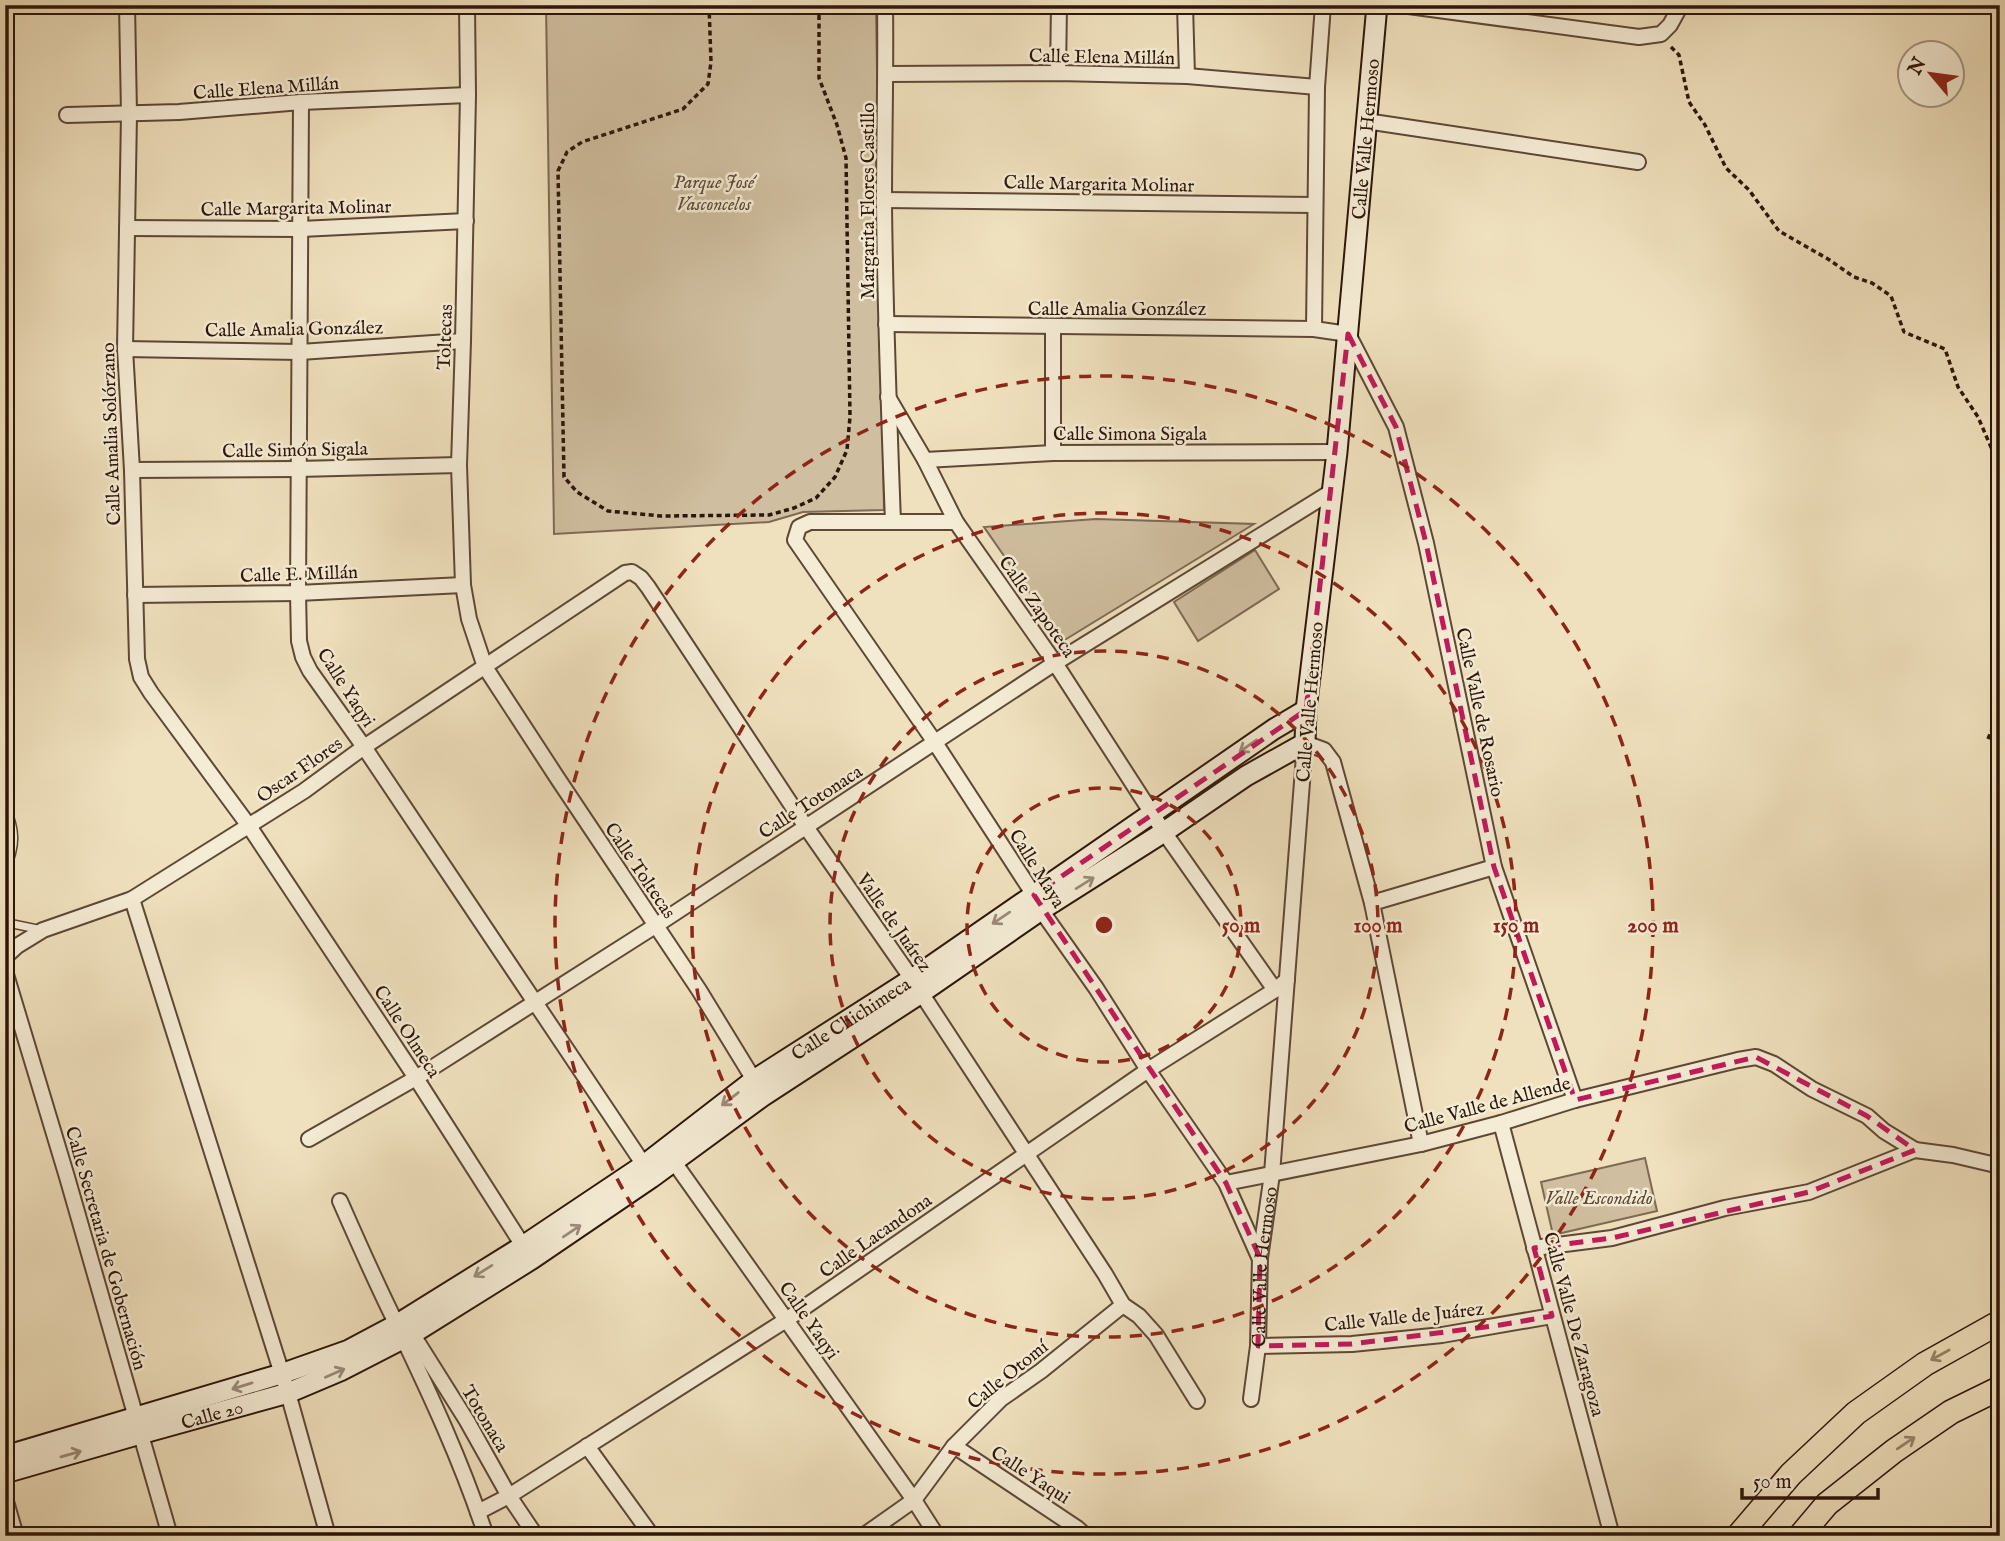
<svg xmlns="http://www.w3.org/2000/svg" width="2005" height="1541" viewBox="0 0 2005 1541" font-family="'IM FELL English',serif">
<rect width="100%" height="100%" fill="#f0e1be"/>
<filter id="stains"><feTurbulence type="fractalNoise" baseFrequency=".00286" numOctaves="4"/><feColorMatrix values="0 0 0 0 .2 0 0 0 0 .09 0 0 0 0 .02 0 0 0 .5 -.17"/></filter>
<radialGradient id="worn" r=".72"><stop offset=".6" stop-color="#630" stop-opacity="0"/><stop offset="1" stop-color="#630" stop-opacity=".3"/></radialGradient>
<g fill="#cfbe9f" stroke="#7e6a54" stroke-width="2">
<path d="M546 5H876L884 510 803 512 769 522 554 534Z"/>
<path d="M1096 519 1254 524 1063 641 984 527Z"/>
<path d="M1255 550 1279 589 1198 641 1174 602Z"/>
<path d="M1645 1158 1657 1211 1553 1235 1541 1182Z"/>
</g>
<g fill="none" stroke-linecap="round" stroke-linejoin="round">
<g stroke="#5d4836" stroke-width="10">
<g id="service">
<path d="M5 805C16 830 17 845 5 871"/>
<path d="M5 920 13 924 42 930"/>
</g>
</g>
<g stroke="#5d4836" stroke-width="18">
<g id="minor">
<path d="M127 5 129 114 125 349 132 470 137 659 141 677 151 693 249 826 416 1078 527 1252"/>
<path d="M467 5 468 95 463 341 459 465 463 585 469 619 485 667 558 779 699 990 759 1088"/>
<path d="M885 5C886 71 884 137 884 202 885 309 889 416 893 522"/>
<path d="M1185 5 1187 76"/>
<path d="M1401 5 1639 37 1661 34 1670 25 1681 5"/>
<path d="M1058 73 1059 5"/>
<path d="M887 74 1058 73 1187 76 1317 87"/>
<path d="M301 102 298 593 299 641 303 657 310 671 364 747 644 1165"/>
<path d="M67 115 179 112 301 102 468 95"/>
<path d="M1366 121 1638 162"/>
<path d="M884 200 1314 205"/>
<path d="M127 228 301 229 466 221"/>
<path d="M886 324 1314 329 1348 334 1396 427 1426 543 1494 867 1575 1100"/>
<path d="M1053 328V453"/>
<path d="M1314 329 1317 87 1323 5"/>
<path d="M125 349 300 352 463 341"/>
<path d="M888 397 925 460 956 522 1055 663 1164 832 1275 990"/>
<path d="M925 460 1053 453 1337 452"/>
<path d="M132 470 298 469 459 465"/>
<path d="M956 522H810L799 527 795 540 934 741 1034 895 1041 910 1096 988 1148 1070 1226 1183 1259 1257"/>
<path d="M135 595 298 593 463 585"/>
<path d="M132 899 288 1393 328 1536"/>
<path d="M1372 903 1494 867"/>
<path d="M5 957 17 946 43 930 132 899 304 791 364 747 625 573 632 572 641 578 648 587 806 827 912 979 1105 1274 1123 1305 1139 1316 1156 1335 1197 1401"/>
<path d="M5 971 67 1177 170 1536"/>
<path d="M1501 1123 1612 1536"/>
<path d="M309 1139 416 1078 655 926 1055 663 1331 492"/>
<path d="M674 1162 914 1500 937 1536"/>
<path d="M1226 1183 1421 1144 1501 1123 1575 1100 1738 1060 1756 1057 1774 1064 1812 1089 1867 1116 1884 1131 1915 1150"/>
<path d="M340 1201C358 1242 376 1283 396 1323 429 1392 462 1462 486 1536"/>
<path d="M1534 1248 1612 1238 1725 1208 1809 1192 1915 1150 1953 1155 2000 1166"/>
<path d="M408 1327 467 1421 509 1496 536 1536"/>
<path d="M1258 1346 1352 1344 1442 1335 1552 1316"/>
<path id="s1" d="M1251 1399 1258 1346 1260 1258 1272 1174 1305 743 1324 750 1333 762 1372 903 1421 1144"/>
<path d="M587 1446 652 1536"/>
<path d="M954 1446 1077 1528 1086 1536"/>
<path d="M5 1498 16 1536"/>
<path d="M478 1512 509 1496 786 1320 1148 1070 1275 990 1287 980"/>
<path d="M863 1536 914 1500 954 1446 1001 1399 1041 1371 1123 1305"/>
</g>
</g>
<g stroke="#2c1509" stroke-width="23">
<g id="secondary">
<path id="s2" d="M5 1456 281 1374 349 1350 396 1325 523 1246 644 1165 754 1080 912 979 1274 729 1306 710"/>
<path id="s3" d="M5 1473 140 1434 288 1393 340 1371 412 1334 532 1259 651 1178 763 1096 921 993 1041 910 1164 832 1246 776 1305 743 1306 710 1337 452 1377 5"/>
</g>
</g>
<g stroke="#2c1509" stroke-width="26">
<g id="trunk">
<path d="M1738 1536 1791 1474 1856 1413 1925 1364 2000 1322"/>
<path d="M1800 1536 1827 1504 1894 1451 1951 1412 2000 1388"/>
</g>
</g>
<g stroke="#2c1509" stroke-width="3.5" stroke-dasharray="5 3.5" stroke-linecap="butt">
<path d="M709 5 711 62 708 84 683 109 582 142 567 152 558 171 564 477 577 492 608 511 661 516 769 515 794 508 816 498 835 477 847 450 850 417 846 158 837 125 819 78V5"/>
<path d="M1671 47 1679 55 1689 102 1705 125 1726 168 1749 190 1779 231 1828 259 1854 277 1872 283 1891 296 1904 332 1945 349 1958 387 1978 417 2000 468"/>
<path d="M1988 739 2000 709"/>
</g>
<use href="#service" stroke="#f5ecd5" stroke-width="7"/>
<use href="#minor" stroke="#f5ecd5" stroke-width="14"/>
<use href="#secondary" stroke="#f5ecd5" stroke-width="19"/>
<use href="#trunk" stroke="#f0e1be" stroke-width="23"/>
</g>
<defs><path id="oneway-shaft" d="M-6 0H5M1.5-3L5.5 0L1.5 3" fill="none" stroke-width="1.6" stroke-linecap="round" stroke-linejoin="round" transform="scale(1.75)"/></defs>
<g stroke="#9b8b79">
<use href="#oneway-shaft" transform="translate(1248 746) rotate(145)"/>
<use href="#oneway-shaft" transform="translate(1085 883) rotate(-32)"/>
<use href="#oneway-shaft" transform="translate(1001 918) rotate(146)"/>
<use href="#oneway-shaft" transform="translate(730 1099) rotate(142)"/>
<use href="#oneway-shaft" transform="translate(572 1231) rotate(-34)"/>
<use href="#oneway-shaft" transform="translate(483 1271) rotate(148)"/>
<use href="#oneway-shaft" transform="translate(335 1373) rotate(-24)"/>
<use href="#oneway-shaft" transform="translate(242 1386) rotate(163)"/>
<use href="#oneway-shaft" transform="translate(71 1454) rotate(-16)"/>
</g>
<g stroke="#98856d">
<use href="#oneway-shaft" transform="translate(1940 1355) rotate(151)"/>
<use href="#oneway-shaft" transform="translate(1906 1443) rotate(-34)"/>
</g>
<path fill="none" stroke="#c2185b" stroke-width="5" stroke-dasharray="14 9" stroke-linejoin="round" d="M1348 334 1396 427 1426 543 1494 867 1575 1100 1756 1057 1867 1116 1915 1150 1809 1192 1612 1238 1534 1248 1552 1316 1500 1325 1352 1344 1258 1346 1260 1258 1226 1183 1034 895 1306 710Z"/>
<g fill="none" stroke="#8f2418" stroke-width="3.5" stroke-dasharray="12 9">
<circle cx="1104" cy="925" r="137"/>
<circle cx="1104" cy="925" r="274"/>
<circle cx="1104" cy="925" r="412"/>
<circle cx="1104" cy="925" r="549"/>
</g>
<g text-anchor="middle" stroke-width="5" stroke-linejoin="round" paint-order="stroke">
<g font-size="19" fill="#2c1509" stroke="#f5ecd5">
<text transform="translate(1102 56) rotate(1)" y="7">Calle Elena Millán</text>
<text transform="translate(266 87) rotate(-4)" y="7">Calle Elena Millán</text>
<text dy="7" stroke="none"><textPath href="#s3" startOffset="2110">Calle Valle Hermoso</textPath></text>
<text transform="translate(1099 183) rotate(1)" y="7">Calle Margarita Molinar</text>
<text transform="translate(867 201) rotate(-90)" y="7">Margarita Flores Castillo</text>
<text transform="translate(296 207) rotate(-1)" y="7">Calle Margarita Molinar</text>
<text x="1117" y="315">Calle Amalia González</text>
<text transform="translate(294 328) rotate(-1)" y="7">Calle Amalia González</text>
<text transform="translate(444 337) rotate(-88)" y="7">Toltecas</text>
<text x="1130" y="440">Calle Simona Sigala</text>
<text transform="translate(110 434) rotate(-92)" y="7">Calle Amalia Solórzano</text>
<text transform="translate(295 449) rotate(-1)" y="7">Calle Simón Sigala</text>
<text transform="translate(299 573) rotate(-2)" y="7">Calle E. Millán</text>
<text transform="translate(1038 606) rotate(55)" y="7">Calle Zapoteca</text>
<text transform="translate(347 687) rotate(57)" y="7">Calle Yaqyi</text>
<text transform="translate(1309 702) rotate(-85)" y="7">Calle Valle Hermoso</text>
<text transform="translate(1481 712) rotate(78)" y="7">Calle Valle de Rosario</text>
<text transform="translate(299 769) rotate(-35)" y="7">Oscar Flores</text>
<text transform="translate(810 801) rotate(-33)" y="7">Calle Totonaca</text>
<text transform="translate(1038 868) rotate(58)" y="7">Calle Maya</text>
<text transform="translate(641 870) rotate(56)" y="7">Calle Toltecas</text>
<text transform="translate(895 922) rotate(55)" y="7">Valle de Juárez</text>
<text dy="7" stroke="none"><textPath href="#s2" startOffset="962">Calle Chichimeca</textPath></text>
<text transform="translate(408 1031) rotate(57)" y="7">Calle Olmeca</text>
<text transform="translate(1487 1104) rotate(-15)" y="7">Calle Valle de Allende</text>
<text transform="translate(875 1235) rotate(-35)" y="7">Calle Lacandona</text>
<text transform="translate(107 1248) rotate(74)" y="7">Calle Secretaria de Gobernación</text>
<text dy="7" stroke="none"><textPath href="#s1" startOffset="133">Calle Valle Hermoso</textPath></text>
<text transform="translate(1404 1316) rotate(-6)" y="7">Calle Valle de Juárez</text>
<text transform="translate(810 1320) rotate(55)" y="7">Calle Yaqyi</text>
<text transform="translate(1575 1324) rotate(75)" y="7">Calle Valle De Zaragoza</text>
<text transform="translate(1007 1374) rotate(-39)" y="7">Calle Otomí</text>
<text dy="7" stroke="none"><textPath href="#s3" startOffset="215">Calle 20</textPath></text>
<text transform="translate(486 1418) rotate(59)" y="7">Totonaca</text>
<text transform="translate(1031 1474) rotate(33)" y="7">Calle Yaqui</text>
</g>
<g font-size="19" font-style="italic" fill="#5d4836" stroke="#f5ecd5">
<text x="714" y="188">Parque José<tspan x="714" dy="22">Vasconcelos</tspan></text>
<text x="1599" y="1204">Valle Escondido</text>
</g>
</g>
<circle cx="1104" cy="925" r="10" fill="#8f2418" stroke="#f5ecd5" stroke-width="3.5"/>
<g font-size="21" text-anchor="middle" font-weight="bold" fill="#8f2418" stroke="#f5ecd5" stroke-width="5" stroke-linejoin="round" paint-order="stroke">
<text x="1241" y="932">50 m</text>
<text x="1378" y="932">100 m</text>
<text x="1516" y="932">150 m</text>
<text x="1653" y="932">200 m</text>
</g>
<rect width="2005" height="1541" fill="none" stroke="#f0e1be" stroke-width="28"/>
<rect x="7" y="7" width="1991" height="1527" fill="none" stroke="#2c1509" stroke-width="3.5"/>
<rect x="14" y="14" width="1977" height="1513" fill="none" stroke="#2c1509" stroke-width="2"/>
<g transform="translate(1931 74) rotate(299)"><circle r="33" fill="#f5ecd5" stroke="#a59683" stroke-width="2"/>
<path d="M0-5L12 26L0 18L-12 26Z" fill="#8f2418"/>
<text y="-10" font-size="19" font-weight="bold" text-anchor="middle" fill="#2c1509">N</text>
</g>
<path d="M1742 1488v10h136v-10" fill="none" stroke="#2c1509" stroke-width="3.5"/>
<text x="1753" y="1488" font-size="21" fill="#2c1509" stroke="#f5ecd5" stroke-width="5" paint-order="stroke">50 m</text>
<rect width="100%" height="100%" filter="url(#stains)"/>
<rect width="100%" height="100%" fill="url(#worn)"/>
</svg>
